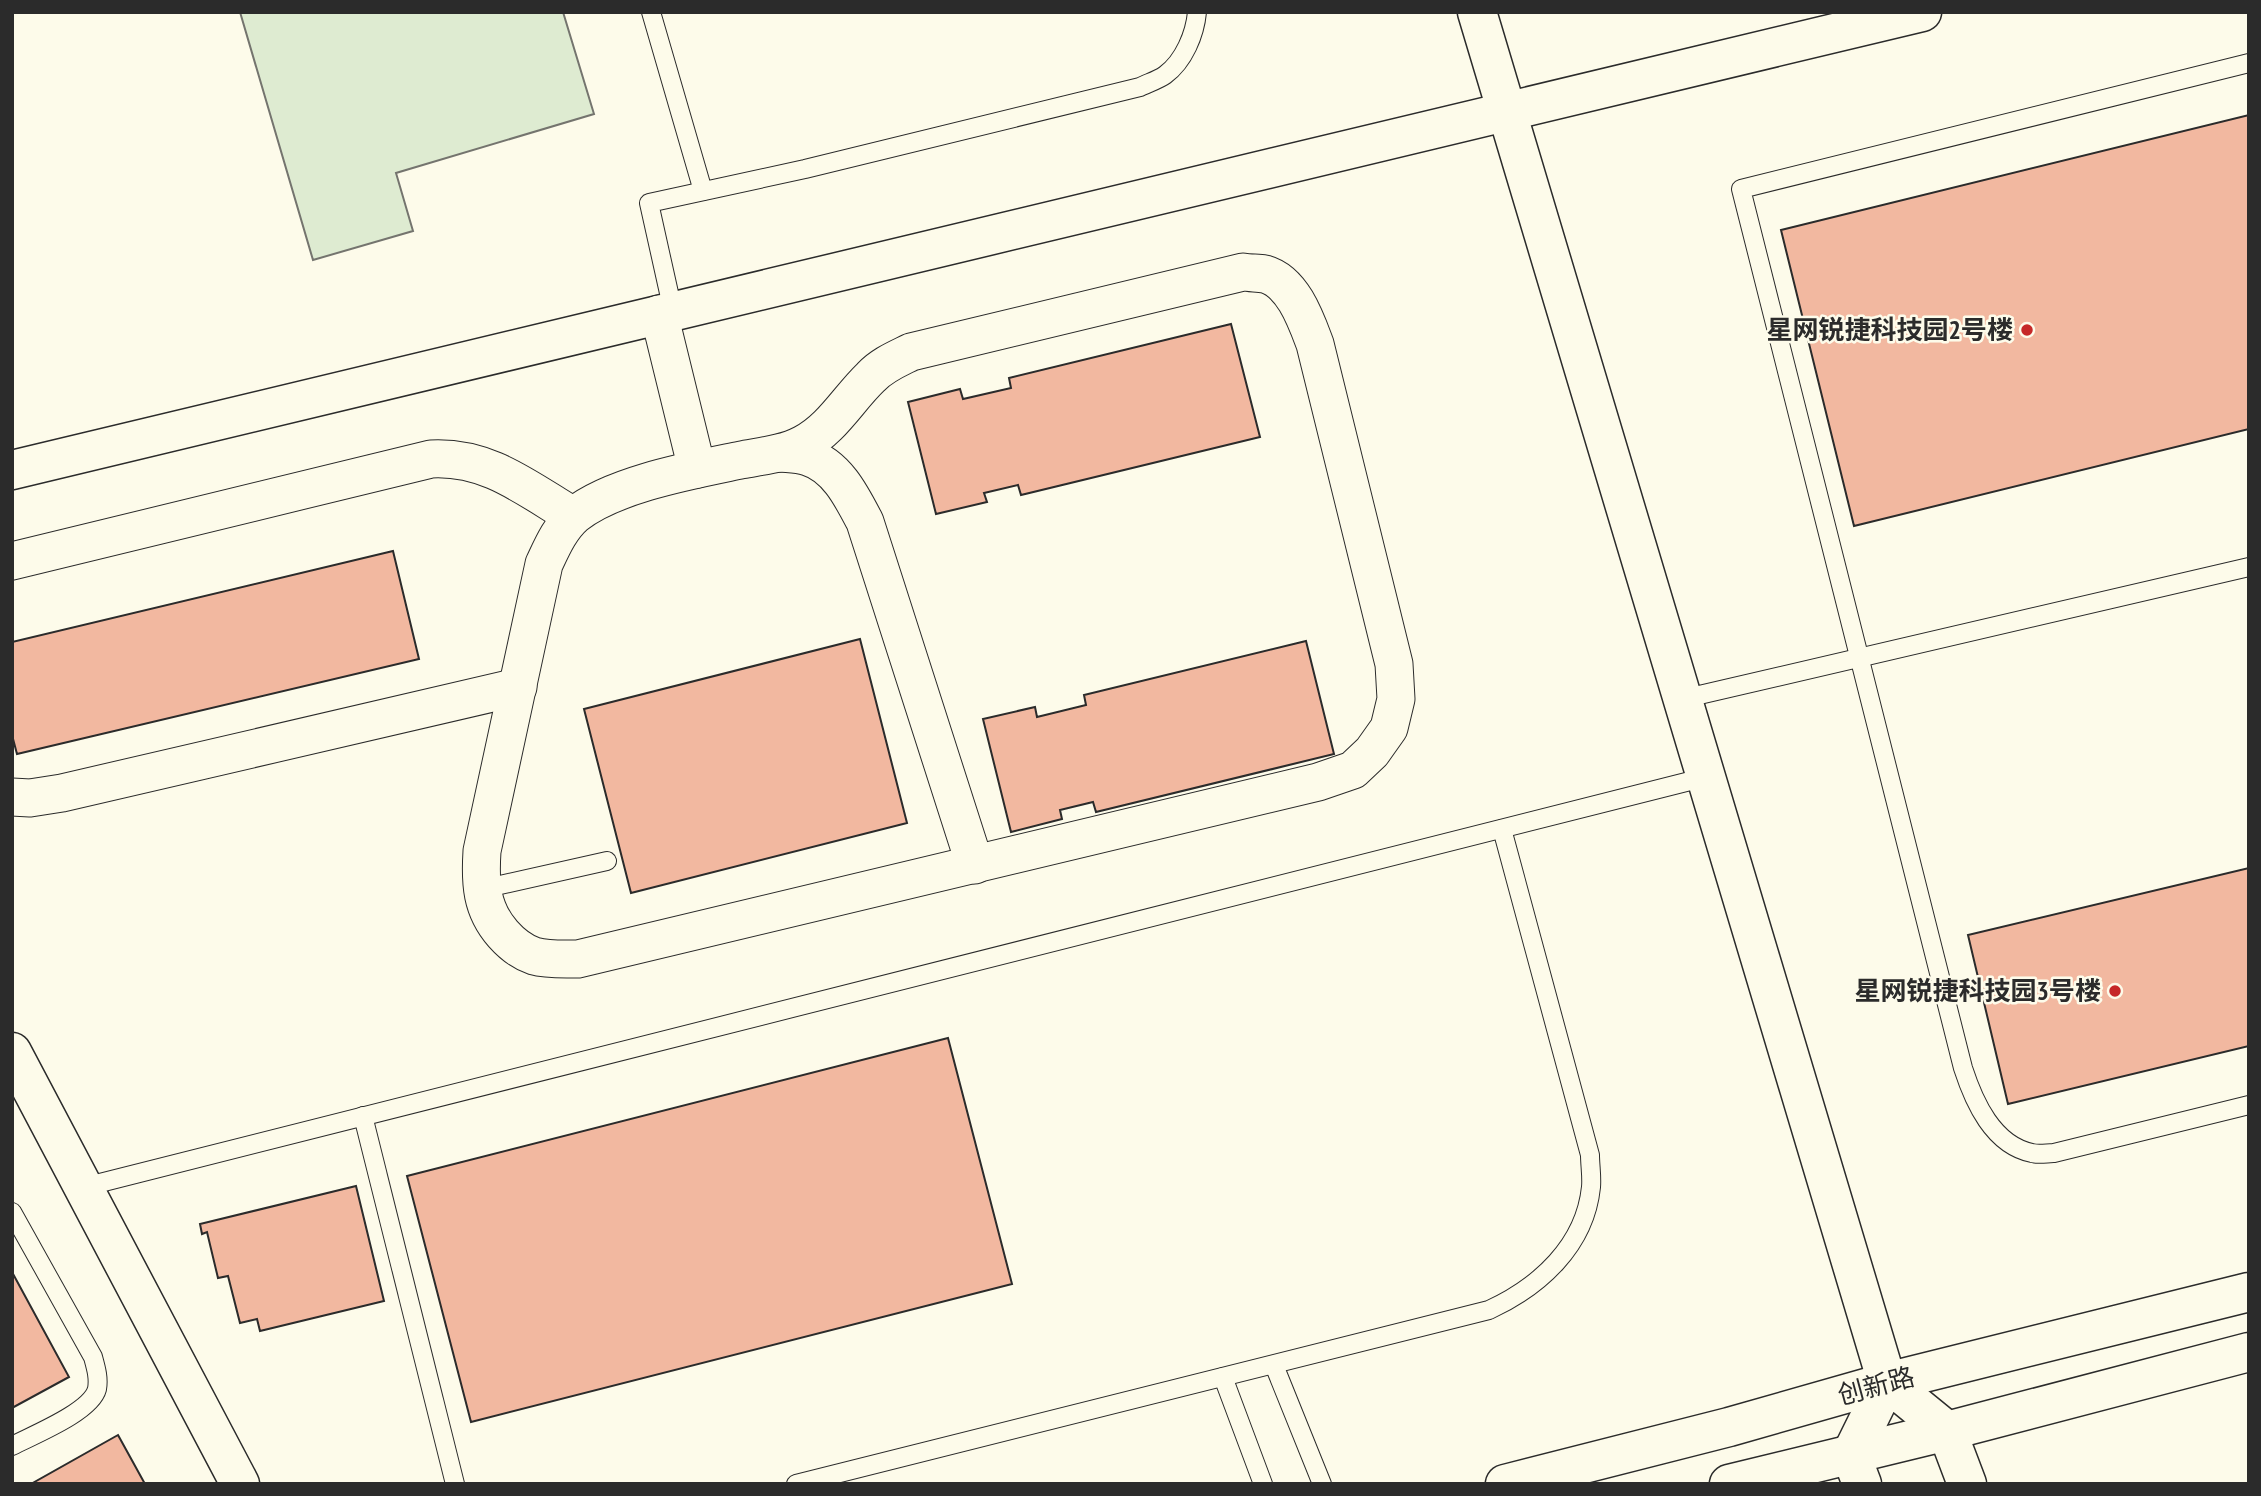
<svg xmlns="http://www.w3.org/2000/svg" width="2261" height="1496" viewBox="0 0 2261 1496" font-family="'PT Sans Narrow','Noto Sans SC',sans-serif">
<rect width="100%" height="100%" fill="#fdfbea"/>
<path fill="#deebd1" stroke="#74746e" stroke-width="2" d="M240 12H563L594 114 396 173 413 231 313 260Z"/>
<g fill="#f2b8a0" stroke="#2b2b2b" stroke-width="2">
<path d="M2249 115V429L1854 526 1781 230Z"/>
<path d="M1231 324 1260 437 1021 495 1018 485 984 493 987 502 936 514 908 402 960 389 963 399 1011 388 1009 378Z"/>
<path d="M393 551 419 659 17 754 12 735V642Z"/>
<path d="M860 639 907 823 631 893 584 709Z"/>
<path d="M1306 641 1334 754 1096 812 1093 802 1060 810 1062 819 1011 832 983 719 1035 707 1037 717 1086 705 1084 695Z"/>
<path d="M2249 868V1046L2008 1104 1968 935Z"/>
<path d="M948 1038 1012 1284 471 1422 407 1176Z"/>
<path d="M356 1186 384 1301 260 1331 257 1319 240 1323 228 1276 218 1278 207 1232 202 1234 200 1224Z"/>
<path d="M12 1272 69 1377 12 1408Z"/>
<path d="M118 1435 145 1484H31Z"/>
</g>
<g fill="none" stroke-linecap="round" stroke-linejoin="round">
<g stroke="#2b2b2b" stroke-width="20">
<g id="service">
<path d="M651 12 703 191"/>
<path d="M2249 63 1741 189 1963 1068C1974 1102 1993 1145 2032 1153 2039 1155 2047 1153 2054 1153L2249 1105"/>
<path d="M673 311 649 203 805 169 1140 87C1148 83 1158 80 1165 75 1184 61 1195 34 1197 12"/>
<path d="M1682 699 2249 567"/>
<path d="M482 889 607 861"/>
<path d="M363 1116 455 1484"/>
<path d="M84 1187 1706 777"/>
<path d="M12 1212 93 1357C96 1368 99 1378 97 1389 91 1412 33 1435 12 1446"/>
<path d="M1274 1365 1322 1484"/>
<path d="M1223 1377 1263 1484"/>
<path d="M796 1484 1489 1310C1539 1287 1585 1246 1591 1187 1592 1177 1590 1165 1590 1155L1502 829"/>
</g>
</g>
<g stroke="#2b2b2b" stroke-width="39">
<g id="minor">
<path d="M1243 272C1250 273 1258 273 1265 274 1293 282 1306 320 1315 344L1394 664 1396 699 1389 728 1372 752 1353 770 1318 782 578 959C563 959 548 960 534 956 522 952 511 943 503 934 481 909 480 883 482 851L544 564C552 547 560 528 575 515 614 484 693 470 741 460 762 456 784 454 803 444 832 429 848 399 871 377 882 365 897 359 911 352Z"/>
<path d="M659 314 697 469"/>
<path d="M780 453C789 454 799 454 808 457 837 466 852 497 865 522L975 865"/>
<path d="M12 561 431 459C488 456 526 488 573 516"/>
<path d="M12 797 30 798 62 793 518 687"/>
</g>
</g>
<g stroke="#2b2b2b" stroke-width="41">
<g id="tertiary">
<path d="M12 470 1922 12"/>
<path d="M12 1052 240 1484"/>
<path d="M1505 1484 1729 1427 1887 1382 2249 1292"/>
<path d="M1729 1484 1947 1431 2249 1352"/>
</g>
</g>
<g stroke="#2b2b2b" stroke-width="41">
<g id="secondary">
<path d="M1477 12 1887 1382"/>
<path d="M1862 1484 1851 1455 1887 1382 1947 1431 1967 1484"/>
</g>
</g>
<use href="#service" stroke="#fdfbea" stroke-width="18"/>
<use href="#minor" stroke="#fdfbea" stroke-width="37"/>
<use href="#tertiary" stroke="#fdfbea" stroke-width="38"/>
<use href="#secondary" stroke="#fdfbea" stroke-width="38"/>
</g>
<g fill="#c62828" stroke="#fdfbea" stroke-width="2.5">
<circle cx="2027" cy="330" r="7"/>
<circle cx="2115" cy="991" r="7"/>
</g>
<g text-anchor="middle" stroke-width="5" stroke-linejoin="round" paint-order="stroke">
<g font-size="26" font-weight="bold" fill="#2b2b2b" stroke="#fdfbea" text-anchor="end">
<text x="2013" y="339">星网锐捷科技园2号楼</text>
<text x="2101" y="1000">星网锐捷科技园3号楼</text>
</g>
<g font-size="26" fill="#2b2b2b" stroke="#fdfbea">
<text transform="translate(1876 1386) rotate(-15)" y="9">创新路</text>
</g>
</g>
<rect width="2261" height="1496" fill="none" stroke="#2b2b2b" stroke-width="28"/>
</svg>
